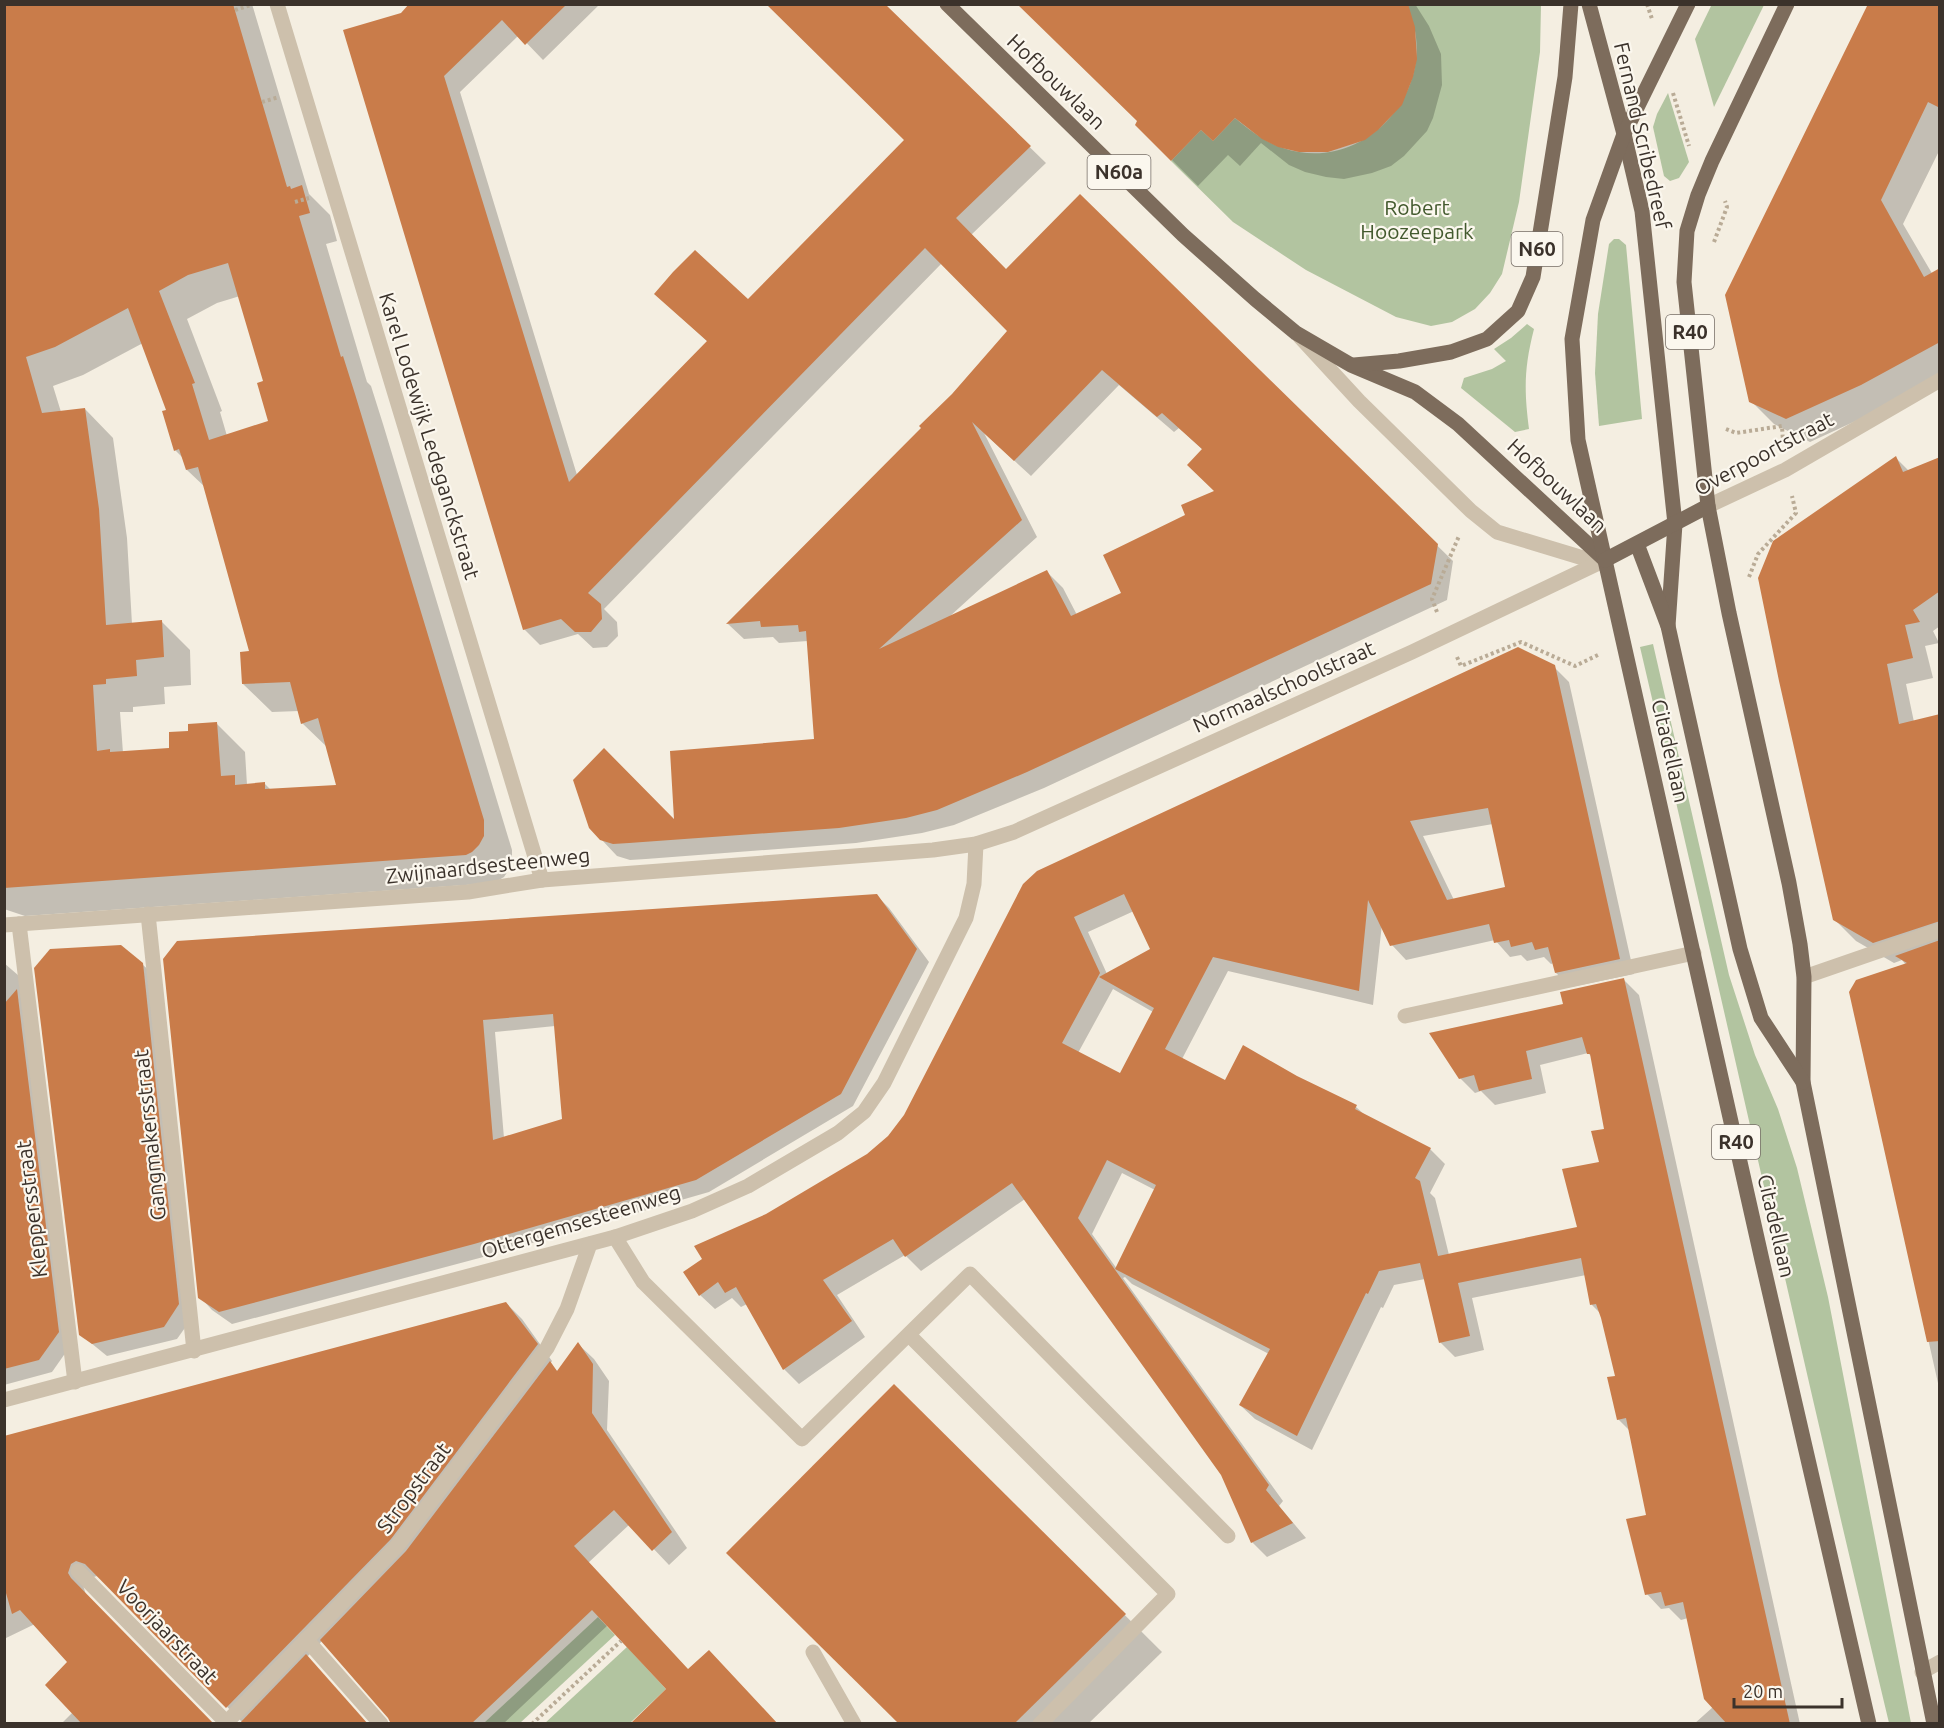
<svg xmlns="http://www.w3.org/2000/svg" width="1944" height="1728" viewBox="0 0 1944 1728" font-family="Ubuntu,sans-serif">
<rect width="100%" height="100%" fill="#f4eee1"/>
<g fill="#b2c4a0">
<path d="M1712 4 1764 5 1714 107 1695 39Z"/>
<path d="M1406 5H1541L1540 52 1519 202 1502 274 1490 293 1475 309 1452 322 1431 326 1396 317 1306 270 1233 222 1171 161 1201 130 1213 141 1235 118C1254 134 1273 148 1299 152 1378 165 1443 76 1406 5Z"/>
<path d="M1668 93 1689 162 1679 178 1670 181 1664 176 1653 127 1657 114Z"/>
<path d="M1614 239H1619L1626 245 1642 419 1599 426 1595 373 1598 314 1609 244Z"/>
<path d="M1527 324 1534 329C1524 368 1524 390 1529 429L1515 432 1461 388 1464 378 1492 369 1506 361 1494 349 1511 338Z"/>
<path d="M1653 644 1729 975 1755 1055 1778 1109 1797 1168 1828 1297 1911 1723H1889C1803 1365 1724 1006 1640 647Z"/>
<path d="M598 1617 615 1635 520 1723H484Z"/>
<path d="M627 1647 666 1689 630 1723 544 1724Z"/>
</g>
<g fill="#0003" fill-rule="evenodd">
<path d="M4 4H252L309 194 330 215 337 241 326 244 367 382 371 386 383 424 512 850V865L504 877 494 883 25 916 4 909ZM240 296 265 382 270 422 227 436 220 412 222 411 187 319 217 303ZM143 343 168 411 175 450 184 459 187 470 206 488 251 653 243 684 272 712 299 711 302 723 328 748 338 786 271 790 264 783 247 785 245 752 217 724 189 732 171 750 123 753 120 712H133V707L165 704 164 687 191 685 190 650 161 621 132 624 127 538 113 438 85 409 61 412 53 386 83 375Z"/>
<path d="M432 4H600L543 60 519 35 460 92 577 475 708 342 656 294 748 301 906 140 883 4 1046 163 971 235 1006 271 1080 196 1453 561 1447 600 1044 788 954 825 922 833 856 843 646 859 630 860 617 856 601 839 676 823 815 740 808 641 779 643 773 637 744 639 728 624 922 429 1009 331 942 263 604 609 617 622 618 636 607 647 593 648 578 634 540 645 524 629ZM1119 385 1174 432 1179 428 1203 450 1216 491 1187 516 1123 594 1077 615 1063 588 1047 572 948 618 1037 537 984 433 1031 476Z"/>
<path d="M1019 4H1415L1429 26 1441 54 1442 85 1433 118 1427 131 1404 156 1391 166 1372 173 1344 179 1326 177 1305 172 1289 165 1261 143 1240 166 1228 155 1198 186 1137 125 1139 121Z"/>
<path d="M1940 4V149L1903 224 1940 287V378L1884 408 1810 442 1774 424 1751 401Z"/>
<path d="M1896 458 1909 471 1940 459V626L1933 631 1939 643 1925 646 1933 678 1906 684 1914 722 1940 716V1392L1850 992 1906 965 1902 960 1894 963 1856 941 1834 919Z"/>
<path d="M1554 667 1569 682 1634 974 1571 987 1556 973 1554 963 1551 964 1544 957 1527 961 1521 955 1510 957 1495 940 1406 960 1392 945 1382 924 1373 1005 1228 971 1182 1059 1225 1082 1296 1077 1356 1107 1366 1116 1430 1149 1445 1164 1430 1193 1435 1198 1449 1255 1578 1228 1601 1163 1606 1130 1593 1058 1588 1053 1540 1065 1546 1093 1495 1105 1481 1091 1475 1093 1460 1078 1565 1005 1624 980 1639 995 1800 1724H1694L1713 1707 1688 1618 1681 1620 1669 1608 1661 1609 1647 1594 1648 1516 1631 1432 1618 1419 1617 1377 1601 1314 1592 1305 1586 1275 1472 1298 1484 1350 1455 1357 1440 1342 1425 1279 1394 1285 1383 1308 1381 1307 1312 1450 1255 1419 1240 1405 1269 1354 1132 1284 1125 1277 1123 1278 1283 1501 1279 1506 1306 1538 1267 1557 1252 1542 1222 1474 1025 1199 921 1271 905 1255 837 1295 865 1337 799 1384 784 1369 747 1304 741 1307 732 1298 715 1309 700 1295 767 1215 868 1155 889 1137 905 1116 1024 885ZM1493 824 1507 889 1454 900 1423 836ZM1134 911 1152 950 1107 974 1088 932ZM1113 989 1153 1012 1120 1075 1078 1053ZM1122 1173 1155 1190 1117 1269 1092 1234Z"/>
<path d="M877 896 889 908 929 962 853 1106 709 1192 487 1256 232 1324 212 1310 200 1297 164 959ZM555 1026 564 1120 504 1138 495 1032Z"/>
<path d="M4 963 26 982 71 1345 52 1372 4 1385Z"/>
<path d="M142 964 156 977 192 1318 177 1339 107 1356 80 1334Z"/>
<path d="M506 1303 522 1319 552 1361 550 1364 558 1372 578 1344 594 1359 609 1381 607 1430 687 1548 669 1565 630 1524 588 1563 668 1689 608 1625 503 1724H391L390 1717 322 1641 307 1657 367 1724 242 1722 101 1579 97 1576 87 1579 83 1585 86 1595 211 1724H61L73 1712 69 1662 35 1624 4 1639V1437Z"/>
<path d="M894 1386 1162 1652 1088 1724H901Z"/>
</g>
<g fill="#c97c4a" fill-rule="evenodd">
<path d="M4 4H233L287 187 290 186 291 189 302 185 310 213 299 216 341 357 343 356 355 394 484 820V836L479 845 472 852 466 855 4 888ZM228 263 263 381 257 383 268 421 209 440 192 384 195 383 159 291 188 275ZM128 308 166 410 162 411 174 451 179 449 186 470 198 467 249 651 240 652 242 684 290 682 301 724 318 718 336 785 265 789V782L235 785V775L221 776 217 722 188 724V731L169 732V748L110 752V749L97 751 93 685 106 684V679L137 676 136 660 164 657 162 620 106 625 99 509 85 408 42 413 26 357 55 347Z"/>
<path d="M409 4H567L525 45 502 20 444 76 569 482 707 341 654 294 673 272 695 250 748 299 904 140 766 4H885L1031 146 956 218 1006 269 1080 194 1438 544 1431 584 1027 772 937 810 906 818 839 828 629 843 613 844 600 840 589 828 573 780 604 748 674 819 670 751 814 739 806 631 799 632 798 625 761 627 760 621 726 624 921 428 919 426 952 394 1007 331 925 248 588 593 601 604 602 619 591 632H575L561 619 523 630 343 30 401 13ZM1102 370 1157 417 1162 413 1202 449 1187 465 1214 491 1181 505 1185 515 1103 555 1121 593 1071 616 1047 570 879 649 1022 520 972 422 1014 461Z"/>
<path d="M1017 4H1408L1415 27 1417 59 1413 77 1402 105 1378 130 1365 140 1328 152H1299L1278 147 1262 139 1235 118 1213 141 1201 130 1171 161 1135 125 1137 121Z"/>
<path d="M1868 4H1940V108L1928 102 1881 200 1924 277 1940 268V342L1861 385 1786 419 1749 402 1725 295Z"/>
<path d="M1896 456 1903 472 1940 457V591L1913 610 1920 622 1905 625 1913 658 1887 664 1899 724 1940 714V921L1873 943 1833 920 1779 681 1758 578 1773 541Z"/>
<path d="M1518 647 1555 665 1620 959 1555 973 1548 947 1535 950 1532 942 1511 947 1509 940 1494 943 1489 924 1390 946 1368 900 1359 991 1213 957 1165 1049 1225 1080 1243 1045 1297 1076 1357 1105 1355 1109 1431 1148 1415 1178 1420 1181 1438 1256 1577 1227 1562 1169 1599 1162 1591 1131 1604 1129 1590 1054H1587L1582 1037 1526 1051 1532 1079 1479 1091 1474 1075 1459 1079 1429 1033 1563 1004 1560 992 1624 978 1790 1724H1727L1704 1699 1683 1602 1665 1606 1661 1592 1645 1595 1626 1519 1646 1515 1626 1418 1617 1420 1607 1377 1615 1376 1601 1318 1596 1304 1590 1305 1581 1258 1458 1283 1470 1336 1439 1343 1420 1263 1379 1271 1368 1294 1366 1293 1297 1436 1239 1405 1270 1349 1115 1269 1156 1185 1107 1160 1078 1218 1269 1485 1266 1490 1293 1523 1251 1543 1221 1475 1012 1183 905 1257 893 1239 823 1280 852 1321 783 1370 736 1287 725 1293 718 1282 699 1296 683 1272 702 1259 694 1246 766 1214 867 1154 888 1136 904 1115 1023 884 1037 871ZM1488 808 1505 887 1447 900 1410 821ZM1124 894 1150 949 1099 977 1154 1008 1120 1073 1062 1043 1100 973 1074 917Z"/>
<path d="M877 894 917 949 841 1094 696 1180 474 1244 219 1312 198 1298 163 959 177 941ZM553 1014 562 1119 493 1140 483 1020Z"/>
<path d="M1940 940V1341L1927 1342 1849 992 1856 980 1907 963 1895 956Z"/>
<path d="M121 945 143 963 179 1304 164 1327 92 1344 79 1335 34 968 50 949Z"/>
<path d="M17 989 59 1332 39 1360 4 1369V1004Z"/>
<path d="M506 1302 538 1344 391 1539 226 1708 85 1564 76 1561 71 1564 68 1573 71 1578 214 1724H82L45 1685 67 1662 20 1610 12 1614 4 1586V1436Z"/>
<path d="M578 1342 593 1364 592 1413 672 1532 652 1551 614 1510 574 1546 688 1669 709 1650 778 1724H630L666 1689 592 1610 471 1724H391L388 1718 320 1640 406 1551 550 1361 557 1371Z"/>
<path d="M894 1384 1126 1614 1014 1724H899L726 1553Z"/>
<path d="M306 1654 368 1724H239Z"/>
</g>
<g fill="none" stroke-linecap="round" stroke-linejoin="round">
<g stroke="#b9ab96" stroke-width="4" stroke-dasharray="3 3" stroke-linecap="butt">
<path d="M1647 4 1652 19"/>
<path d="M235 10 251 5"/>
<path d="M1673 93 1689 146"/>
<path d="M262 102 279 97"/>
<path d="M295 202 309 198"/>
<path d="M1714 242 1727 207 1725 201"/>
<path d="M1726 429 1736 433 1782 426 1783 442"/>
<path d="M1749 577 1758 554 1796 513 1792 496"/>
<path d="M1437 612 1432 599 1459 536"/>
<path d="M1457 657 1461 666 1521 642 1575 666 1600 654"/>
<path d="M532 1724 621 1641"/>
</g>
<g stroke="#cdc0ac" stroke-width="15">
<path d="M277 4 542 880"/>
<path d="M1300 337 1359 401 1471 511 1497 532 1583 558 1605 560"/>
<path d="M1708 506 1785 470 1940 380"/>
<path d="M148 914 194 1351"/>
<path d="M19 924 75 1382"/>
<path d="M4 925 468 892 542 880 933 850 976 844 1014 832 1412 652 1605 560"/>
<path d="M1804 977 1940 930"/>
<path d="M1405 1016 1694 953"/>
<path d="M615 1237 643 1282 802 1439 970 1274 1228 1536"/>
<path d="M909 1335 1168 1594 1040 1724"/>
<path d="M4 1400 615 1237 692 1211 748 1186 838 1133 864 1112 884 1083 966 918 974 884 976 844"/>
<path d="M78 1571 226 1722"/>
<path d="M306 1639 381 1724"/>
<path d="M813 1652 854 1724"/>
<path d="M1922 1672 1940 1662"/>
<path d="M225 1724 398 1545 547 1348 567 1309 590 1244"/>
</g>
<g stroke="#7d6c5c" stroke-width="15">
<path d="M947 4 1183 235 1255 299 1296 333 1351 365 1415 392 1458 424 1605 560"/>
<path d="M1589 4 1624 134 1642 211 1675 524 1668 626"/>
<path d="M1688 4 1624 134 1593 220 1572 339 1578 440 1762 1260 1869 1724"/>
<path d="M1787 4 1712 161 1698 195 1687 231 1684 282 1708 506 1729 613 1789 883 1800 944 1804 977 1803 1082 1934 1724"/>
<path d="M1354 365 1399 361 1451 352 1487 339 1518 311 1533 277 1565 77 1571 4"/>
<path d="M1637 544 1668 626 1740 949 1761 1018 1803 1082"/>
<path d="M1605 560 1708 506"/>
</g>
</g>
<g text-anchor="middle" stroke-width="4.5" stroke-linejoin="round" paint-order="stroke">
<g fill="#fbf7ee" stroke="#756d66" stroke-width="1.5">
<rect x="1087.5" y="155" width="63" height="34" rx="4.5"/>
<rect x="1511.5" y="232" width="51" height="34" rx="4.5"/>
<rect x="1666" y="315" width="48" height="34" rx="4.5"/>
<rect x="1712" y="1125" width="48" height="34" rx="4.5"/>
</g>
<g font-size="20" font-weight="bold" fill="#3b322b">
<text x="1119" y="179">N60a</text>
<text x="1537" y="256">N60</text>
<text x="1690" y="339">R40</text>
<text x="1736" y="1149">R40</text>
</g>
<g font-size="21" fill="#3b322b" stroke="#fbf7ee">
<text transform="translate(1056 82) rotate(44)" y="7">Hofbouwlaan</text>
<text transform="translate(1642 136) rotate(77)" y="7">Fernand Scribedreef</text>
<text transform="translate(429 436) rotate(73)" y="7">Karel Lodewijk Ledeganckstraat</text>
<text transform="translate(1764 454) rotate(-28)" y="7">Overpoortstraat</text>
<text transform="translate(1557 486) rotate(43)" y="7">Hofbouwlaan</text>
<text transform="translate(1284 687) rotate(-24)" y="7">Normaalschoolstraat</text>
<text transform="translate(1670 751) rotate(77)" y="7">Citadellaan</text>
<text transform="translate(488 866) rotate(-6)" y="7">Zwijnaardsesteenweg</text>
<text transform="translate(150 1135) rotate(-96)" y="7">Gangmakersstraat</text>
<text transform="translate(32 1209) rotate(-97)" y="7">Kleppersstraat</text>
<text transform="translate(581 1222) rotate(-17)" y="7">Ottergemsesteenweg</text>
<text transform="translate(1776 1226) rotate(77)" y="7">Citadellaan</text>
<text transform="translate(414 1488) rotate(-53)" y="7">Stropstraat</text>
<text transform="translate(167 1632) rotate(46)" y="7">Voorjaarstraat</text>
</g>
<g font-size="21" fill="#435a2e" stroke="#fbf7ee">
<text x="1417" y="215">Robert<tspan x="1417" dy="24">Hoozeepark</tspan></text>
</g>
</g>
<rect width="1944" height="1728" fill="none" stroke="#3b322b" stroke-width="12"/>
<path d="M1734 1698v9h108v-9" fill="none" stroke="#3b322b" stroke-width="3"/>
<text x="1743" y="1698" font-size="18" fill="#3b322b" stroke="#fbf7ee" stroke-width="4.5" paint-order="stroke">20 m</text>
</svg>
